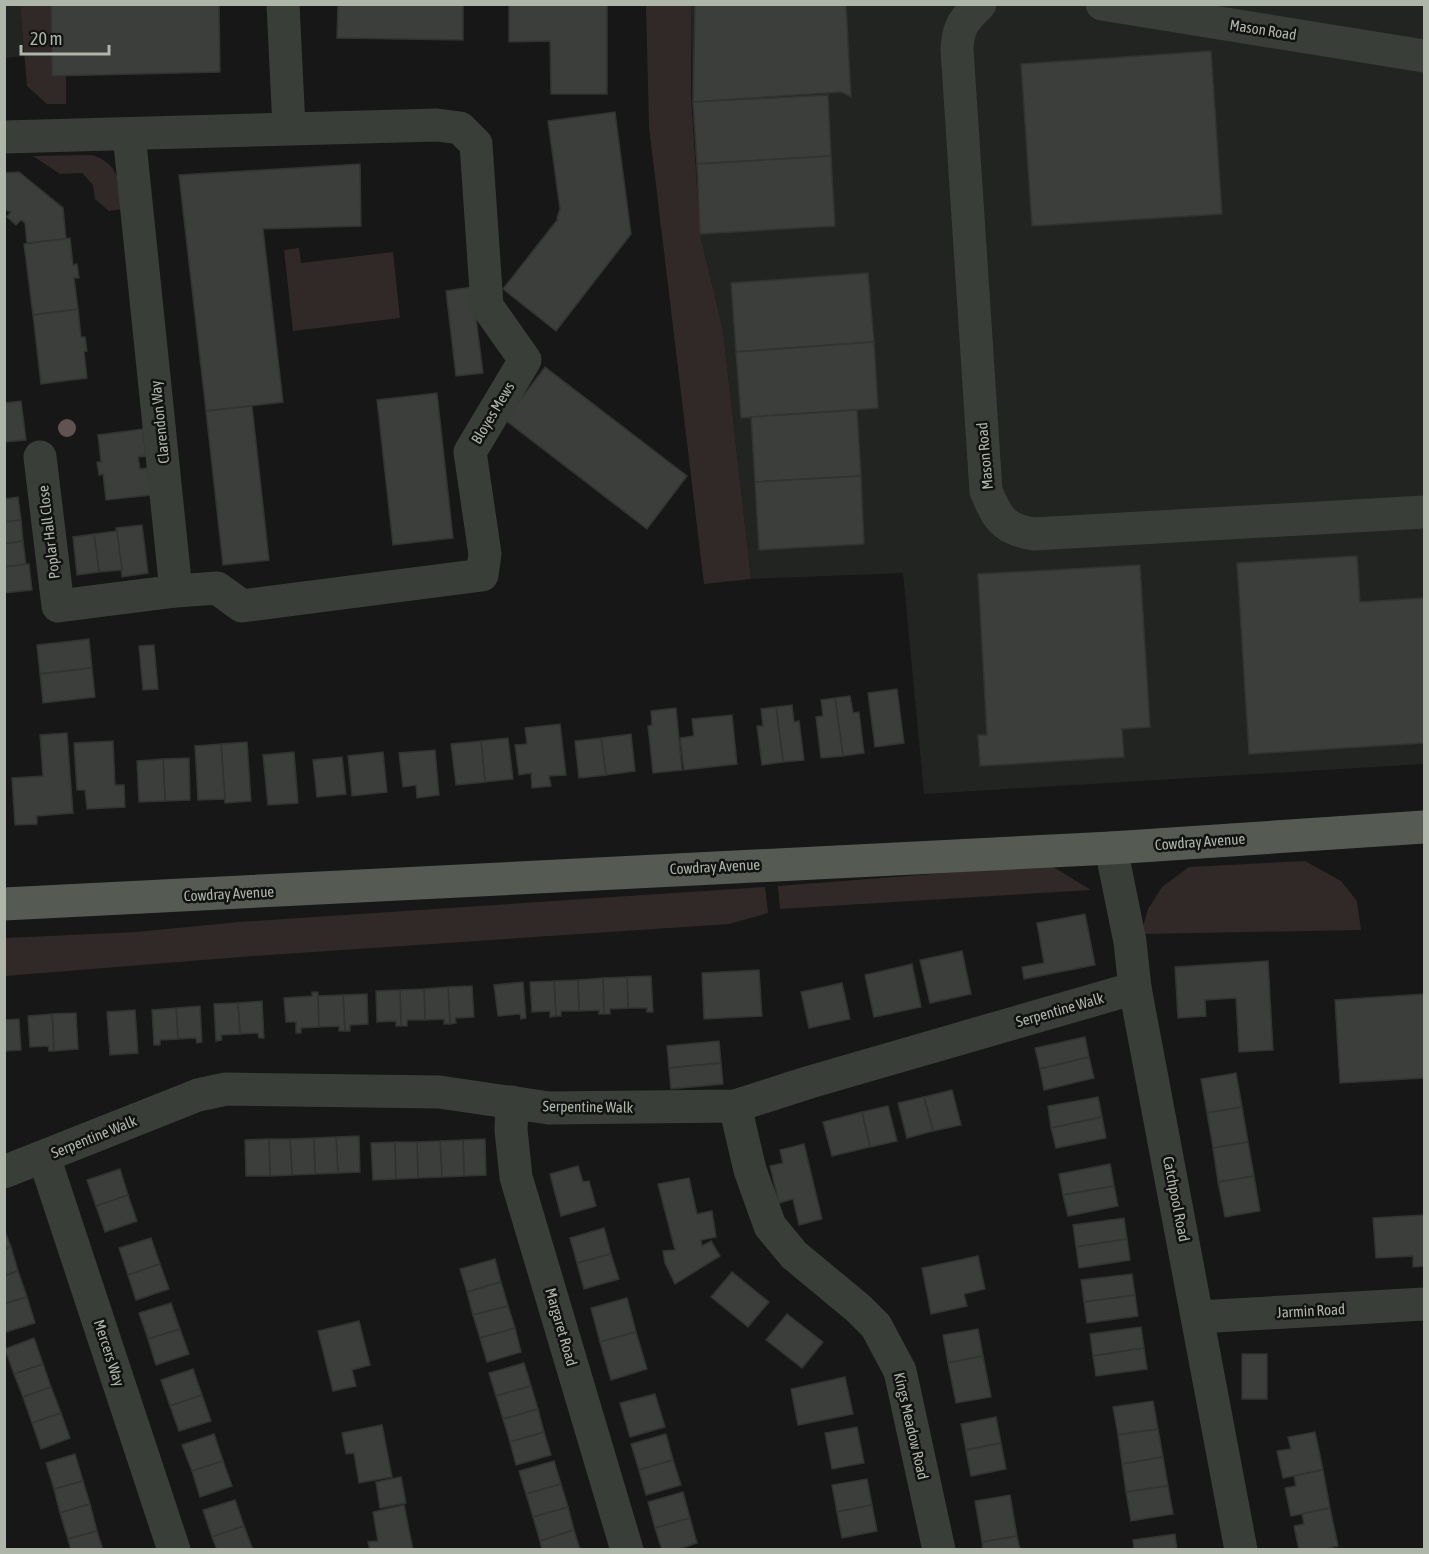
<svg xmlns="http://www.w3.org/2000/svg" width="1429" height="1554" viewBox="0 0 1429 1554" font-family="'Asap Condensed',sans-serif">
<rect width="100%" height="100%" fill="#161716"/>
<g fill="#222422">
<path d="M4 5H20L24 56 5 58Z"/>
<path d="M691 5H1424V764L924 794 903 573 751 579 723 331 700 234 692 97Z"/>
</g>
<g fill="#312928">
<path d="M20 5H51L52 75H66V104H47L27 86Z"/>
<path d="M646 5H691V95L700 234 723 331 751 579 704 584 649 127Z"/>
<path d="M92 155C121 165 118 182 123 209L109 211 95 199 93 185 82 173 60 174 33 156Z"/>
<path d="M299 248 301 263 393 252 400 318 293 331 284 250Z"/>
<path d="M1305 861 1341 881 1357 901 1361 930 1141 934 1148 909 1162 887 1189 867Z"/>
<path d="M1050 865 1091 890 780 909 778 886Z"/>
<path d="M765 887 768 913 729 924 253 956 5 976V938L136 932 239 922Z"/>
</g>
<g fill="#3b3e3b" stroke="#303330" stroke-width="1.5">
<path d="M51 4H219L220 72 52 76Z"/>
<path d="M338 4H463V40L337 38Z"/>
<path d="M509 4H607V94H551L550 41 509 42Z"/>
<path d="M695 4H846L851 97 842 92 693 102Z"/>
<path d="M1211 51 1222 214 1032 226 1021 64Z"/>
<path d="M828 95 831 156 697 164 693 102Z"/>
<path d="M615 112 631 234 556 331 503 289 558 219 557 218 560 209 548 121Z"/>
<path d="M831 156 835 226 700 234 697 164Z"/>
<path d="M360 164 361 226 263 229 283 402 206 411 179 175Z"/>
<path d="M19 172 63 208 66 239 27 243 25 223 21 220 16 225 7 217 11 212 4 209V173Z"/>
<path d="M70 238 73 265 77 264 79 278H74L78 309 33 315 24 244Z"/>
<path d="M868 273 874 342 736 352 731 283Z"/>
<path d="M472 287 483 373 456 376 446 291Z"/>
<path d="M78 309 81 337H85L87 351 84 352 87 378 41 384 33 315Z"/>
<path d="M874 342 878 408 741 418 736 352Z"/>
<path d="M545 367 687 476 647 529 505 420Z"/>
<path d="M437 393 453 538 393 545 377 400Z"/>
<path d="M21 401 26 440 4 442V403Z"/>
<path d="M252 406 269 560 223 565 206 411Z"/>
<path d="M857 410 861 476 755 482 751 417Z"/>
<path d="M143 429 146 456 138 457 140 469 147 468 151 495 106 500 103 474 99 475 97 462H101L98 435Z"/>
<path d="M861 476 864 544 759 550 755 482Z"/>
<path d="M18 497 21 520 4 522V499Z"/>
<path d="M21 520 23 541 4 544V522Z"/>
<path d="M142 525 148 573 122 577 116 528Z"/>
<path d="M117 531 122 570 99 572 94 534Z"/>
<path d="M94 534 99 572 77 575 73 537Z"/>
<path d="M23 541 26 565 4 567V544Z"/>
<path d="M1357 556 1360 602 1424 598V743L1249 754 1237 563Z"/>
<path d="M29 564 32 590 4 593V567Z"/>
<path d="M1140 565 1150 727 1122 729 1124 757 980 766 978 735H987L978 574Z"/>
<path d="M89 639 92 668 40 674 37 645Z"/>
<path d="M154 645 158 689 143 690 139 646Z"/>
<path d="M92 668 95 697 43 703 40 674Z"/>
<path d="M897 689 904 743 875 747 868 693Z"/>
<path d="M850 696 853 713 859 712 864 753 843 756 835 698Z"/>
<path d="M835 698 843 756 821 758 816 717 823 716 821 700Z"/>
<path d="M792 705 794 722 799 721 804 760 783 762 776 707Z"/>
<path d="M776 707 783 762 762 765 757 726H763L761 709Z"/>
<path d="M676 708 682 770 653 773 648 726 652 725 651 711Z"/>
<path d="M732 715 737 764 684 770 680 738 694 736 692 719Z"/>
<path d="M560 724 566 775 549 776 551 786 532 788 531 773 519 775 515 745 527 744 525 728Z"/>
<path d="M67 733 73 813 37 816V824L15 825 12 778 43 776 40 735Z"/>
<path d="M631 734 635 771 606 775 601 738Z"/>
<path d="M508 738 513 779 485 782 481 741Z"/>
<path d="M601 738 606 775 579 778 575 741Z"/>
<path d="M113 741 115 785H124L125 807 87 809 85 790H77L74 743Z"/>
<path d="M481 741 485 782 456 785 451 744Z"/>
<path d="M247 742 251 801 225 803 221 744Z"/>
<path d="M221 744 225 799 198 800 195 746Z"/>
<path d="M435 750 439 795 417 798 416 785 403 787 399 753Z"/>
<path d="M294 752 298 803 268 805 263 755Z"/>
<path d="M383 752 387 792 352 796 348 756Z"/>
<path d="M342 757 346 794 317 797 313 760Z"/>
<path d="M189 758 190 800 165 801 163 759Z"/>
<path d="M163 759 165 801 139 802 137 761Z"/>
<path d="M1085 914 1095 965 1024 979 1022 967 1044 963 1037 923Z"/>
<path d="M962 951 971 994 930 1003 920 960Z"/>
<path d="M1268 961 1273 1050 1239 1052 1236 998 1205 1000 1206 1016 1178 1018 1175 967Z"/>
<path d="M912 964 921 1007 874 1017 865 975Z"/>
<path d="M759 970 762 1016 704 1019 702 973Z"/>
<path d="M651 976 653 1012H647V1008H628L627 977Z"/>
<path d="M627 977 628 1008 610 1009V1014H604L603 978Z"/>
<path d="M603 978 604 1014H599V1010L579 1011 578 980Z"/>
<path d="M578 980 579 1011H561V1016H556L554 981Z"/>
<path d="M554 981 556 1016 550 1017V1011L532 1012 530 982Z"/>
<path d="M523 982 526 1018 521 1019 520 1014 498 1016 494 985Z"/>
<path d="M842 983 850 1019 809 1028 801 992Z"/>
<path d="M472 986 474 1017 455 1018 456 1023 450 1024 448 987Z"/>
<path d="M448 987 450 1024H444V1019L425 1020 424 989Z"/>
<path d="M424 989 425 1020H407V1026H401L400 990Z"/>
<path d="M400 990 401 1026H396V1021L377 1022 376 991Z"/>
<path d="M312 992H318L319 1027 301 1028V1033H296V1022H286L284 998 312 996Z"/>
<path d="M367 994 368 1024 350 1025V1031H345L343 995Z"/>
<path d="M1424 994V1078L1340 1083 1335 1000Z"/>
<path d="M343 995 345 1031H339V1026L319 1027 318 996Z"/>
<path d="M262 1001 264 1038H259L258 1033 240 1034 238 1003Z"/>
<path d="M238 1003 240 1034 221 1035 222 1040 216 1041 214 1004Z"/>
<path d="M200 1006 202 1042 197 1043 196 1038 178 1039 176 1008Z"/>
<path d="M176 1008 178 1039 160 1040V1045H154L152 1010Z"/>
<path d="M135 1010 138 1053 110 1055 107 1012Z"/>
<path d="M76 1013 78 1049 54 1051 52 1014Z"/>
<path d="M52 1014 54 1051H49L48 1046 30 1047 28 1016Z"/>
<path d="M19 1019 21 1050 4 1051V1020Z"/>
<path d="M1085 1037 1089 1057 1040 1069 1035 1048Z"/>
<path d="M719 1041 721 1063 669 1068 667 1046Z"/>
<path d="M1089 1057 1094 1078 1044 1090 1040 1069Z"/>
<path d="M721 1063 723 1084 671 1089 669 1068Z"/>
<path d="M1236 1073 1242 1107 1207 1113 1201 1079Z"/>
<path d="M952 1090 961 1125 933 1131 924 1097Z"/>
<path d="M924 1097 933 1131 907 1138 898 1103Z"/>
<path d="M1098 1097 1102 1117 1051 1128 1048 1106Z"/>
<path d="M888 1106 897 1141 870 1147 862 1112Z"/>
<path d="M1242 1107 1248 1142 1213 1148 1207 1113Z"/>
<path d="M862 1112 870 1147 832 1156 823 1122Z"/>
<path d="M1102 1117 1106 1138 1056 1148 1051 1128Z"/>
<path d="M359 1136 360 1172 338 1173 336 1137Z"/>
<path d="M336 1137 338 1173 315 1174 314 1138Z"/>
<path d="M314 1138 315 1174 292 1175 290 1139Z"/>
<path d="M269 1139H290L292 1175 270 1176Z"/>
<path d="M269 1139 270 1176H246L245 1140Z"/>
<path d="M485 1139 486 1175 464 1176 463 1140Z"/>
<path d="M463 1140 464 1176 442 1177 440 1141Z"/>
<path d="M440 1141 442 1177 418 1178 417 1142Z"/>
<path d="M395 1142 396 1179 373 1180 371 1143Z"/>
<path d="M395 1142H417L418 1178 396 1179Z"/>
<path d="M1248 1142 1254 1176 1218 1182 1213 1148Z"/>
<path d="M804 1144 822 1219 799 1225 793 1199 779 1203 770 1166 783 1163 780 1150Z"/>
<path d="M1110 1164 1114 1186 1063 1195 1059 1174Z"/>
<path d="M578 1166 583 1182 589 1181 596 1206 561 1216 550 1174Z"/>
<path d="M120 1169 128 1195 96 1206 87 1180Z"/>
<path d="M1254 1176 1260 1211 1225 1217 1218 1182Z"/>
<path d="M689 1178 697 1214 712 1211 716 1237 701 1240 702 1246 711 1241 720 1256 675 1284 665 1263 663 1251 675 1250 658 1184Z"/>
<path d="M1114 1186 1118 1206 1068 1216 1063 1195Z"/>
<path d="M128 1195 137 1221 105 1232 96 1206Z"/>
<path d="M1424 1215V1266L1413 1267V1256L1376 1258 1373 1218Z"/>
<path d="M1124 1218 1127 1239 1076 1247 1073 1225Z"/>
<path d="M604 1228 611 1254 577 1263 570 1238Z"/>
<path d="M4 1229 11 1247 4 1249Z"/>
<path d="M151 1238 160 1264 128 1275 119 1248Z"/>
<path d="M1127 1239 1130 1260 1079 1268 1076 1247Z"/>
<path d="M11 1247 18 1271 4 1276V1249Z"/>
<path d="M611 1254 619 1279 584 1289 577 1263Z"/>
<path d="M978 1256 985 1289 964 1294 967 1306 931 1314 922 1268Z"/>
<path d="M495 1259 501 1282 467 1292 460 1269Z"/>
<path d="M160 1264 169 1289 136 1300 128 1275Z"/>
<path d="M18 1271 27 1297 4 1304V1276Z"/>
<path d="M732 1272 769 1302 748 1327 711 1297Z"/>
<path d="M1132 1274 1135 1295 1084 1302 1081 1280Z"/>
<path d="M501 1282 508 1306 473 1315 467 1292Z"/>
<path d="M1135 1295 1138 1316 1087 1323 1084 1302Z"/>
<path d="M27 1297 35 1323 6 1332 4 1304Z"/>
<path d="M627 1298 636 1332 600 1342 591 1308Z"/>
<path d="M171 1303 180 1329 148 1339 139 1313Z"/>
<path d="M508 1306 515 1328 480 1338 473 1315Z"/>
<path d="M787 1314 823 1342 802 1368 766 1340Z"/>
<path d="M359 1321 370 1365 352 1370 356 1386 333 1391 318 1331Z"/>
<path d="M1141 1327 1144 1348 1093 1356 1090 1334Z"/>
<path d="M515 1328 521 1352 487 1362 480 1338Z"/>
<path d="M180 1329 189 1354 156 1365 148 1339Z"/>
<path d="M978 1329 983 1356 948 1363 943 1335Z"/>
<path d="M636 1332 647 1369 611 1380 600 1342Z"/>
<path d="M34 1338 43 1364 14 1374 5 1349Z"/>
<path d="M1144 1348 1147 1369 1096 1376 1093 1356Z"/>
<rect x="1242" y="1354" width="25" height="45"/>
<path d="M983 1356 991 1397 956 1403 948 1363Z"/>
<path d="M524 1363 531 1386 496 1396 489 1373Z"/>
<path d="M43 1364 51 1387 23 1397 14 1374Z"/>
<path d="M193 1369 202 1395 170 1406 161 1380Z"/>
<path d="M845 1377 853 1414 798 1425 791 1389Z"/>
<path d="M531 1386 538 1409 503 1419 496 1396Z"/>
<path d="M51 1387 61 1413 32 1423 23 1397Z"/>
<path d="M655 1394 665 1427 630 1437 620 1403Z"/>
<path d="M202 1395 211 1421 179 1431 170 1406Z"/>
<path d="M1153 1401 1158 1429 1118 1435 1113 1407Z"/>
<path d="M538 1409 544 1432 510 1442 503 1419Z"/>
<path d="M61 1413 70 1438 41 1449 32 1423Z"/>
<path d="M996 1417 1001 1443 966 1450 961 1424Z"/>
<path d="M382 1425 392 1477 359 1483 354 1453 346 1454 342 1433Z"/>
<path d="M857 1427 864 1463 832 1469 825 1433Z"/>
<path d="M1158 1429 1163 1457 1122 1464 1118 1435Z"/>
<path d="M544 1432 551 1455 516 1465 510 1442Z"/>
<path d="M1315 1432 1323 1470 1283 1478 1277 1451 1291 1449 1288 1437Z"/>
<path d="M214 1434 223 1461 192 1471 182 1445Z"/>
<path d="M666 1434 673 1460 639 1470 631 1444Z"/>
<path d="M1001 1443 1006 1469 971 1476 966 1450Z"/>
<path d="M75 1454 83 1481 54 1489 46 1463Z"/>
<path d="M1163 1457 1168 1486 1126 1492 1122 1464Z"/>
<path d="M673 1460 681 1485 646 1495 639 1470Z"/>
<path d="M223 1461 232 1486 200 1497 192 1471Z"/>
<path d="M554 1461 561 1484 526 1494 519 1471Z"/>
<path d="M1323 1470 1330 1508 1291 1516 1285 1488 1296 1486 1294 1476Z"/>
<path d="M401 1477 406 1503 380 1508 376 1482Z"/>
<path d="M867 1479 872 1505 837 1512 832 1485Z"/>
<path d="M83 1481 90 1504 60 1513 54 1489Z"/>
<path d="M561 1484 568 1507 533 1517 526 1494Z"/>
<path d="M1168 1486 1173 1514 1131 1521 1126 1492Z"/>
<path d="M683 1492 690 1518 655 1528 648 1502Z"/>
<path d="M1010 1495 1017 1536 982 1542 975 1501Z"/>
<path d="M235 1500 244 1526 212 1537 203 1510Z"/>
<path d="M90 1504 97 1531 68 1539 60 1513Z"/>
<path d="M404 1505 413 1550H370L368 1542 378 1541 373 1512Z"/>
<path d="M872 1505 877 1531 842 1538 837 1512Z"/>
<path d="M568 1507 574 1530 540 1541 533 1517Z"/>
<path d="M1330 1508 1338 1546 1321 1550H1299L1294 1526 1304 1524 1302 1514Z"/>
<path d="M690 1518 697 1543 676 1550H662L655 1528Z"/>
<path d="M244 1526 253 1550H217L212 1537Z"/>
<path d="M574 1530 580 1550H542L540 1541Z"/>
<path d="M97 1531 103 1550H71L68 1539Z"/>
<path d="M1175 1534 1177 1550H1134L1133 1540Z"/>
<path d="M1017 1536 1020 1550H983L982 1542Z"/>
</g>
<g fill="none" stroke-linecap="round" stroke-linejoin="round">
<g stroke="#3a3e39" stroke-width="33">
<path d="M283 4 289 128"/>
<path d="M980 4C964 20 958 26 957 49L986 491C997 518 1003 529 1034 534L1424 512"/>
<path d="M1102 4 1424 56"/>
<path d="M4 137 437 125 460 128 476 144 487 306 525 360 470 452 485 554 482 575 242 606 217 588 176 591"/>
<path d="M40 457 58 606 176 591 129 134"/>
<path d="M1111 848 1130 942 1135 988 1241 1550"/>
<path d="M512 1102 511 1130 516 1177 627 1550"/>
<path d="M735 1106 750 1170 770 1226 794 1255 858 1308 876 1326 900 1371 939 1550"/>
<path d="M44 1157 174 1550"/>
<path d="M4 1172 198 1095 226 1089 439 1092 549 1108 735 1106 810 1082 1135 988"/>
<path d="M1198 1317 1424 1304"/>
</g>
<path stroke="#555b53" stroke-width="33" d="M4 904 1111 848 1424 827"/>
</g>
<circle fill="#625351" cx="67" cy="428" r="9"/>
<g text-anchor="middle" stroke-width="5" stroke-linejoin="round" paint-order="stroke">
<g font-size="15" fill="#adb6a9" stroke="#111211">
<text transform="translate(1263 30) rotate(9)" y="5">Mason Road</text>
<text transform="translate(493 413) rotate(-59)" y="5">Bloyes Mews</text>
<text transform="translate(160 422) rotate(-96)" y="5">Clarendon Way</text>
<text transform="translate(985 456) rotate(-95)" y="5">Mason Road</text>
<text transform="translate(49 532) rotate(-97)" y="5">Poplar Hall Close</text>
<text transform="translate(1200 842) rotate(-4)" y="5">Cowdray Avenue</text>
<text transform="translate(715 867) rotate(-3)" y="5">Cowdray Avenue</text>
<text transform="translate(229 894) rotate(-3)" y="5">Cowdray Avenue</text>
<text transform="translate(1060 1010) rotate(-16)" y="5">Serpentine Walk</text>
<text transform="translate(588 1107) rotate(1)" y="5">Serpentine Walk</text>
<text transform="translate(94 1137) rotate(-22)" y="5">Serpentine Walk</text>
<text transform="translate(1176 1199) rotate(79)" y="5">Catchpool Road</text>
<text transform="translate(1311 1311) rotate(-3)" y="5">Jarmin Road</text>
<text transform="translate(561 1327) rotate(74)" y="5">Margaret Road</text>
<text transform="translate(109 1353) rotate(72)" y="5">Mercers Way</text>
<text transform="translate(911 1426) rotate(77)" y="5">Kings Meadow Road</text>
</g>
</g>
<rect width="1429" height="1554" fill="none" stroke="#adb6a9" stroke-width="12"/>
<path d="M21 45v9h88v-9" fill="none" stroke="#adb6a9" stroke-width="3"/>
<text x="30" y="45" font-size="18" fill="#adb6a9" stroke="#111211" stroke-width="4.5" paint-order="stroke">20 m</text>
</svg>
